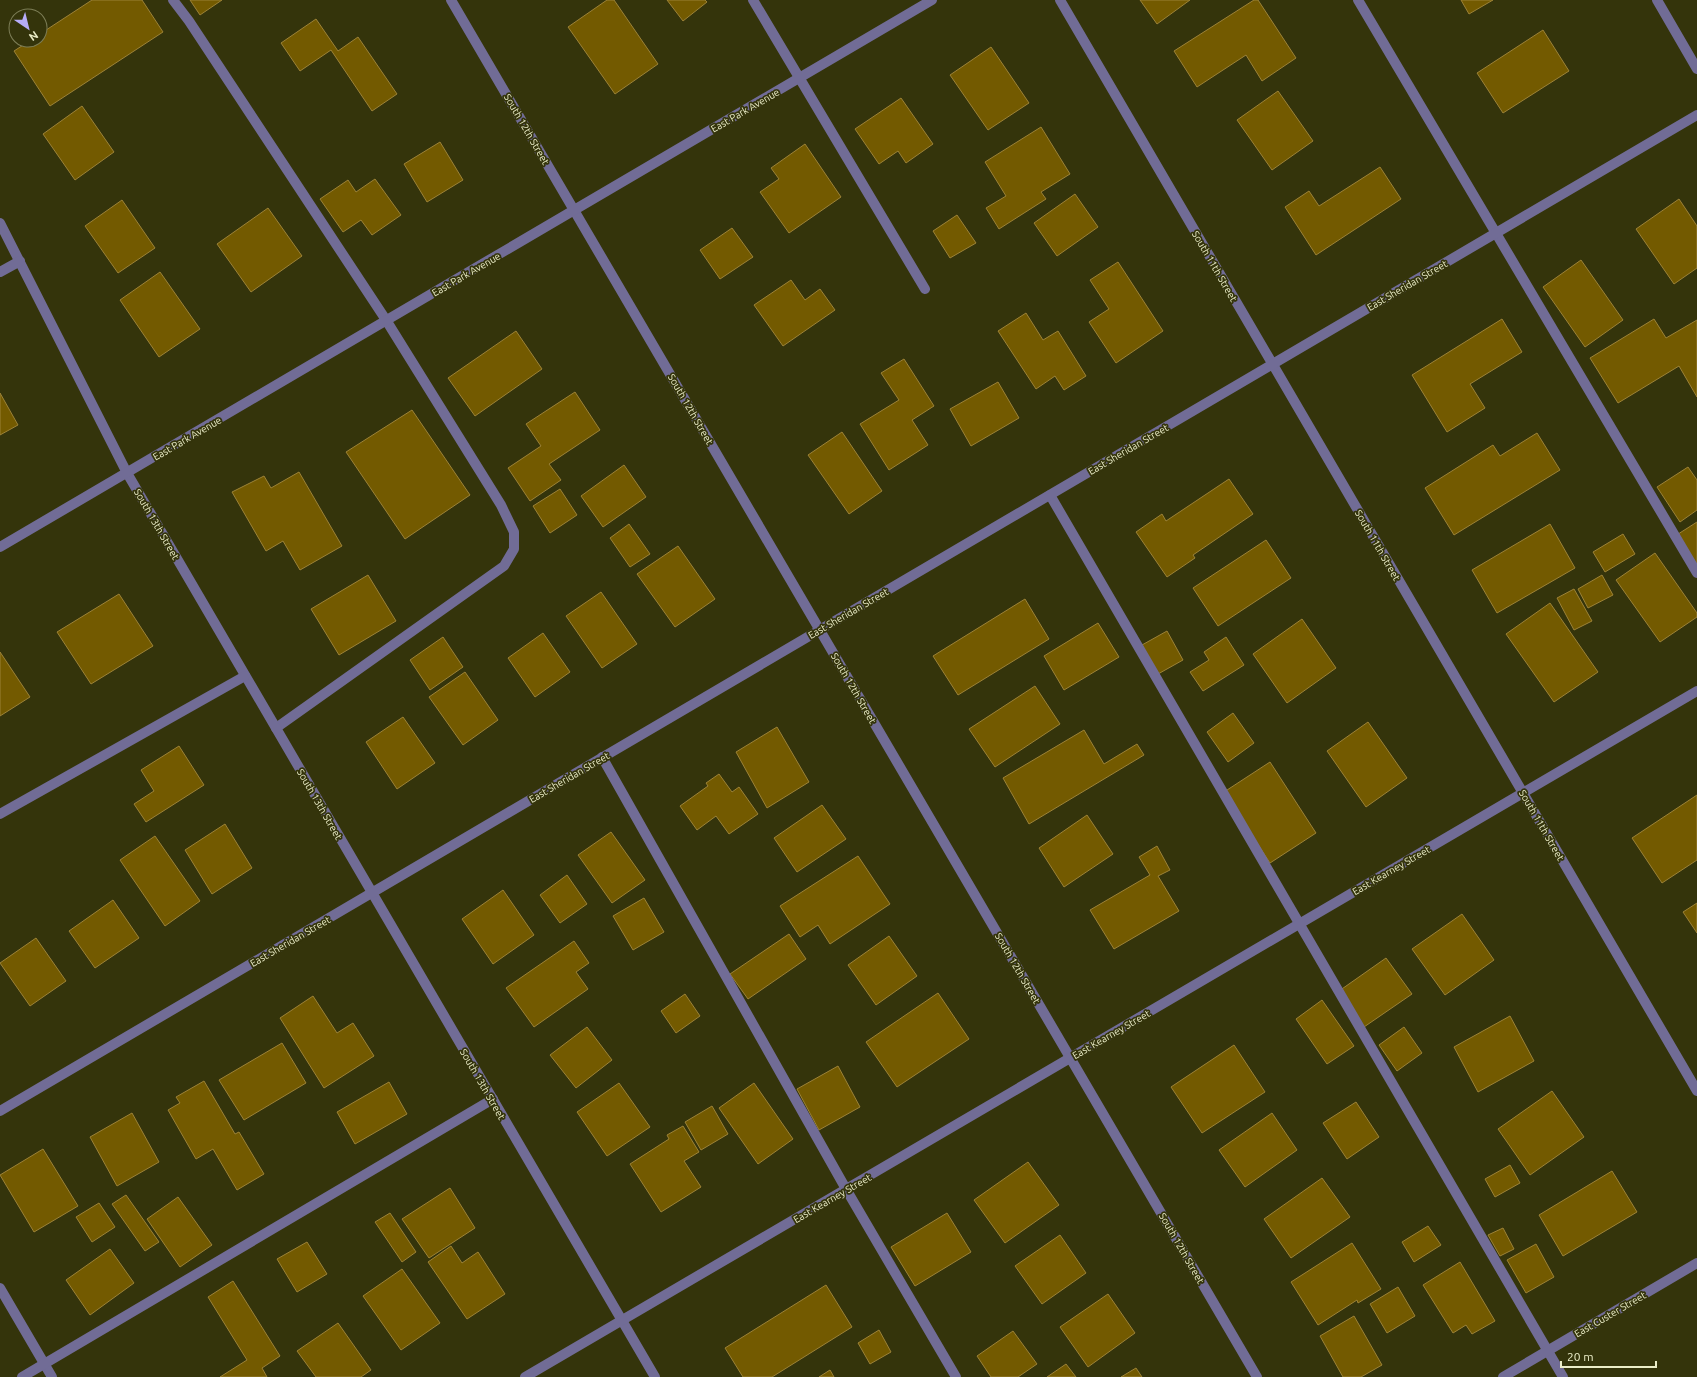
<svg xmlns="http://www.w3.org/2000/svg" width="1697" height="1377" viewBox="0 0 1697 1377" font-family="Ubuntu,sans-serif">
<rect width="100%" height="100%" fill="#34340b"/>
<g fill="#735a00" stroke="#9c8237">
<path d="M92 0H142L163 32 50 106 14 51 31 40H40V34Z"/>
<path d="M190 0H222L200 15Z"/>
<path d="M607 0H614L658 64 615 94 568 27Z"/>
<path d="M667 0H705L707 2 683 21Z"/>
<path d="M1140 0H1190L1157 24Z"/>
<path d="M1254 0H1258L1296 58 1262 81 1246 55 1197 87 1174 51Z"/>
<path d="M1461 0H1493L1469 14Z"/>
<path d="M316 19 338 51 358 37 397 94 372 111 331 50 300 71 281 43Z"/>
<path d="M1543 30 1569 71 1503 113 1477 73Z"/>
<path d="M991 47 1029 103 988 130 950 75Z"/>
<path d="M1278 91 1313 141 1272 170 1237 120Z"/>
<path d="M901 98 933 144 906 163 898 151 879 164 855 129Z"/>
<path d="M82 106 114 152 75 180 43 134Z"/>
<path d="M1041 127 1070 174 1041 192 1046 199 999 229 986 208 1006 196 985 162Z"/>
<path d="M440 142 463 180 427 202 404 164Z"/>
<path d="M805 144 841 197 789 233 760 192 779 179 771 168Z"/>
<path d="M1380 167 1401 199 1316 255 1285 207 1309 191 1319 206Z"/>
<path d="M375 179 401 215 372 235 361 220 343 232 320 199 348 180 356 192Z"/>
<path d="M1075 194 1098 227 1057 256 1034 223Z"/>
<path d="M1679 199 1697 226V268L1674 284 1636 229Z"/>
<path d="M122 200 155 248 118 273 85 226Z"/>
<path d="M268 208 302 256 251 292 217 244Z"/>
<path d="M957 215 976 243 950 258 933 231Z"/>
<path d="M732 228 753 257 720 279 700 250Z"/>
<path d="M1581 260 1623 320 1585 347 1543 287Z"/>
<path d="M1118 262 1163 331 1116 363 1089 322 1109 309 1090 280Z"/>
<path d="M160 272 200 329 159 357 120 300Z"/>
<path d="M791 280 805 300 820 289 835 310 783 346 754 305Z"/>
<path d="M1026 313 1043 340 1058 331 1086 376 1064 390 1055 376 1036 389 998 331Z"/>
<path d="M1502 319 1522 352 1470 384 1485 408 1447 432 1412 375Z"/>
<path d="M1654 319 1666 338 1697 320V397L1679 366 1618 403 1590 358Z"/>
<path d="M516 331 542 369 475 416 448 378Z"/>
<path d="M904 359 934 406 912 420 928 445 889 470 860 424 899 400 881 373Z"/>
<path d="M998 382 1019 418 971 446 950 409Z"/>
<path d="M575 392 600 430 549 464 561 480 530 501 508 468 541 446 526 424Z"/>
<path d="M0 393 18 425 0 435Z"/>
<path d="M412 410 470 495 405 539 346 452Z"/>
<path d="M842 432 882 491 849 514 808 455Z"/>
<path d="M1537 433 1560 470 1454 535 1425 488 1493 445 1500 456Z"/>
<path d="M624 465 646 497 603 527 581 496Z"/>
<path d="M1688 467 1697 480V510L1680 522 1657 487Z"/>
<path d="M299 472 342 546 300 570 283 541 266 551 232 492 264 476 271 488Z"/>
<path d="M1229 479 1253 514 1193 555 1195 558 1167 577 1136 532 1162 514 1166 521Z"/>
<path d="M560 489 577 515 550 533 533 506Z"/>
<path d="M1697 522V570L1675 536Z"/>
<path d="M629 524 650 554 630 567 610 538Z"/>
<path d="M1550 524 1575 568 1497 613 1472 570Z"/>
<path d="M1623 534 1635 554 1605 572 1593 552Z"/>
<path d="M1266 540 1291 578 1218 626 1193 588Z"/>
<path d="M678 546 715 599 675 627 637 574Z"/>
<path d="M1655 553 1697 613V617L1660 642 1616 580Z"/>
<path d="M368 575 396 621 339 655 311 609Z"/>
<path d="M1602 575 1613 595 1588 608 1578 589Z"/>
<path d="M1574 589 1592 621 1574 630 1557 598Z"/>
<path d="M601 592 637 644 602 668 566 616Z"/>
<path d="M119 594 153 646 91 684 57 632Z"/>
<path d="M1025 599 1049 639 958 695 933 656Z"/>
<path d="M1550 603 1598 672 1554 702 1506 634Z"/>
<path d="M1302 619 1336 668 1287 703 1253 654Z"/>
<path d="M1098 623 1119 657 1064 690 1044 656Z"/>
<path d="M1167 631 1183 660 1158 674 1142 645Z"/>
<path d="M543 633 570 672 535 697 508 658Z"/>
<path d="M443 637 463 667 430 690 410 660Z"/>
<path d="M1226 637 1244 665 1203 691 1190 672 1209 660 1204 652Z"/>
<path d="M0 652 30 697 0 716Z"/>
<path d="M465 672 498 720 463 745 429 697Z"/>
<path d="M1035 686 1060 724 995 767 969 729Z"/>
<path d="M1233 713 1254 743 1228 762 1207 732Z"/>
<path d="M403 717 435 763 397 789 366 742Z"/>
<path d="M1368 722 1407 778 1366 807 1327 751Z"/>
<path d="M777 727 809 782 767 808 736 752Z"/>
<path d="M1084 730 1104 764 1137 744 1144 755 1029 824 1003 778Z"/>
<path d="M179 746 204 785 146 822 134 804 154 791 141 770Z"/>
<path d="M1270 762 1316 833 1270 863 1224 792Z"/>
<path d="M719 774 732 792 739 787 758 814 729 834 716 816 697 830 680 806 708 786 706 783Z"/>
<path d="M1697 795V860L1662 883 1632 838Z"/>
<path d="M822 805 846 839 797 872 774 838Z"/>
<path d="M1087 815 1113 854 1064 887 1039 848Z"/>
<path d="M225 824 252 868 212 894 185 850Z"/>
<path d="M611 832 645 880 612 903 578 855Z"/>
<path d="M155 836 200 901 165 926 120 860Z"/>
<path d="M1157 846 1170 870 1158 876 1179 911 1114 949 1090 910 1150 875 1139 857Z"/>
<path d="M858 856 890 904 830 944 818 925 800 937 780 906Z"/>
<path d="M567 875 587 904 560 923 540 895Z"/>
<path d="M503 890 534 935 493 964 462 919Z"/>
<path d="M644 898 664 932 633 950 613 916Z"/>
<path d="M113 900 139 938 95 968 69 931Z"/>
<path d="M1697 903V933L1683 912Z"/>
<path d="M1462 914 1494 960 1445 995 1412 949Z"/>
<path d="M789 934 806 959 748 999 730 974Z"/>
<path d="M889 936 917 976 876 1005 848 965Z"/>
<path d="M36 938 66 981 30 1006 0 963Z"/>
<path d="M574 941 589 963 576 972 588 989 534 1027 506 988Z"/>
<path d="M1386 958 1412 994 1364 1027 1339 991Z"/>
<path d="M938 993 969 1039 897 1087 866 1042Z"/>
<path d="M685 994 700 1016 676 1033 661 1011Z"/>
<path d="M313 996 337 1033 353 1023 374 1056 324 1088 280 1018Z"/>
<path d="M1322 1000 1354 1046 1327 1064 1296 1019Z"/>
<path d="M1510 1016 1534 1061 1478 1092 1454 1047Z"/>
<path d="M587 1027 612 1060 576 1088 550 1055Z"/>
<path d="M1404 1027 1422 1053 1397 1071 1379 1045Z"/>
<path d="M282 1043 306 1083 244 1120 219 1080Z"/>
<path d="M1234 1045 1265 1092 1202 1133 1171 1087Z"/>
<path d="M838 1066 860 1107 819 1130 797 1089Z"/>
<path d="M204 1081 235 1134 239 1132 264 1174 237 1190 213 1149 196 1159 168 1110 180 1103 176 1097Z"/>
<path d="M389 1082 407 1114 355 1144 337 1112Z"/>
<path d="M619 1083 650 1127 607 1156 577 1112Z"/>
<path d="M754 1083 793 1139 758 1164 719 1108Z"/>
<path d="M1552 1091 1584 1137 1530 1175 1498 1129Z"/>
<path d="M1356 1102 1379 1137 1347 1159 1323 1123Z"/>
<path d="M712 1106 728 1134 701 1150 685 1122Z"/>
<path d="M132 1113 159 1162 117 1186 90 1137Z"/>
<path d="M1272 1113 1297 1150 1245 1187 1219 1150Z"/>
<path d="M683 1126 699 1152 684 1161 701 1187 661 1212 630 1164 669 1139 667 1135Z"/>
<path d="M43 1149 78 1206 34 1232 0 1175Z"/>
<path d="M1028 1162 1059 1205 1005 1243 974 1200Z"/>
<path d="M1510 1165 1520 1183 1495 1197 1485 1179Z"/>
<path d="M1612 1171 1637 1212 1563 1256 1539 1215Z"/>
<path d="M1322 1178 1350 1217 1291 1258 1264 1219Z"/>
<path d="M450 1188 475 1228 429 1258 402 1219Z"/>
<path d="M126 1195 159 1242 145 1251 112 1204Z"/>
<path d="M178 1197 212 1245 180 1267 147 1219Z"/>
<path d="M99 1203 115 1227 92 1242 76 1217Z"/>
<path d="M390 1213 416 1252 402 1262 375 1222Z"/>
<path d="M947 1213 971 1252 915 1286 891 1247Z"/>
<path d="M1428 1226 1441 1245 1414 1262 1402 1242Z"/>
<path d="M1503 1228 1514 1249 1500 1256 1488 1235Z"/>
<path d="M1060 1235 1086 1273 1042 1304 1015 1266Z"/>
<path d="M307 1242 327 1274 297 1292 277 1259Z"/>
<path d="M1352 1243 1381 1289 1358 1303 1357 1300 1318 1325 1291 1282Z"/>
<path d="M1536 1244 1554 1277 1526 1293 1507 1260Z"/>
<path d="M451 1246 462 1263 478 1252 505 1294 467 1319 428 1262Z"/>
<path d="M110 1249 134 1283 90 1315 66 1280Z"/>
<path d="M1460 1262 1495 1321 1472 1334 1466 1325 1453 1333 1423 1285Z"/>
<path d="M402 1269 440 1323 401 1350 363 1296Z"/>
<path d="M233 1281 280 1356 262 1368 267 1377H220L247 1360 208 1297Z"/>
<path d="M826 1285 852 1327 772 1377H743L725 1348Z"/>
<path d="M1398 1287 1415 1316 1387 1333 1370 1304Z"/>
<path d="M1108 1294 1135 1333 1088 1367 1060 1327Z"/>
<path d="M1354 1316 1382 1365 1361 1377H1343L1320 1336Z"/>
<path d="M338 1323 371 1370 361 1377H316L297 1351Z"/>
<path d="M879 1330 891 1352 870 1364 858 1343Z"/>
<path d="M1013 1331 1037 1364 1018 1377H991L977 1356Z"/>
<path d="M1066 1364 1076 1377H1047Z"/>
<path d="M1136 1368 1142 1377H1121Z"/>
<path d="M830 1370 834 1377H819Z"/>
</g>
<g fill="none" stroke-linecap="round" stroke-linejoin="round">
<g stroke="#716c96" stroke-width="10">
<path d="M173 0 189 21 386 320 501 505 514 532V549L504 566 276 728"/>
<path d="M451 0 1257 1377"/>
<path d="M753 0 925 289"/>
<path d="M1060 0 1697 1091"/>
<path d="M1358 0 1697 573"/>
<path d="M1657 0 1697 69"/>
<path d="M0 223 127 473 655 1377"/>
<path d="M0 272 20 261"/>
<path d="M1050 495 1563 1377"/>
<path d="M0 547 932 0"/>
<path d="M602 757 846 1189 956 1377"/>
<path d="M0 814 245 676"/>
<path d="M0 1111 1697 115"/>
<path d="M0 1288 52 1377"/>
<path d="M22 1377 493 1099"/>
<path d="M525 1377 1697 691"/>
<path d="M1503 1377 1697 1263"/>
</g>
</g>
<g text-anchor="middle" stroke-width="3.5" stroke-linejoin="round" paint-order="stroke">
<g font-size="10" fill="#ebedc8" stroke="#34340b">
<text transform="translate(745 110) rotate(-30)" y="4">East Park Avenue</text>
<text transform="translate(527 129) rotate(60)" y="4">South 12th Street</text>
<text transform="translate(1215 266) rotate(60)" y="4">South 11th Street</text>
<text transform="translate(466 274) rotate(-30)" y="4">East Park Avenue</text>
<text transform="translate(1407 285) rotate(-30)" y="4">East Sheridan Street</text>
<text transform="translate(691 409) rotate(60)" y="4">South 12th Street</text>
<text transform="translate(187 438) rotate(-30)" y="4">East Park Avenue</text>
<text transform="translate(1128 449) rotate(-30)" y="4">East Sheridan Street</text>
<text transform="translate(157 524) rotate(60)" y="4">South 13th Street</text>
<text transform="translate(1378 545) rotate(60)" y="4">South 11th Street</text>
<text transform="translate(848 613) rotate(-30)" y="4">East Sheridan Street</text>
<text transform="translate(854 688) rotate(60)" y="4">South 12th Street</text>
<text transform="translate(569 777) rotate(-30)" y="4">East Sheridan Street</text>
<text transform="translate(320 804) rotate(60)" y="4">South 13th Street</text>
<text transform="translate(1542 825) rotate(60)" y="4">South 11th Street</text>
<text transform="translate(1391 870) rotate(-30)" y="4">East Kearney Street</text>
<text transform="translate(290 941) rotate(-30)" y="4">East Sheridan Street</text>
<text transform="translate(1018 968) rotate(60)" y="4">South 12th Street</text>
<text transform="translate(1111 1034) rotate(-30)" y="4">East Kearney Street</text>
<text transform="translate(483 1084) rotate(60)" y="4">South 13th Street</text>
<text transform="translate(832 1198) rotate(-30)" y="4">East Kearney Street</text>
<text transform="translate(1182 1248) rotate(60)" y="4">South 12th Street</text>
<text transform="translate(1610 1314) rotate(-30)" y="4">East Custer Street</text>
</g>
</g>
<g transform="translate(28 28) rotate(145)"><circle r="19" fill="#34340b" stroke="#7d7e57"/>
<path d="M0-3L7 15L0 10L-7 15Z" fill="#b6acf8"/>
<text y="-6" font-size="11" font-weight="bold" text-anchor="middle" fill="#ebedc8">N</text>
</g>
<path d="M1561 1361v6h95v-6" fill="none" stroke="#ebedc8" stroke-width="2"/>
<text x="1567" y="1361" font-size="12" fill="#ebedc8" stroke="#34340b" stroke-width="3" paint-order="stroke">20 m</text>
</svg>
